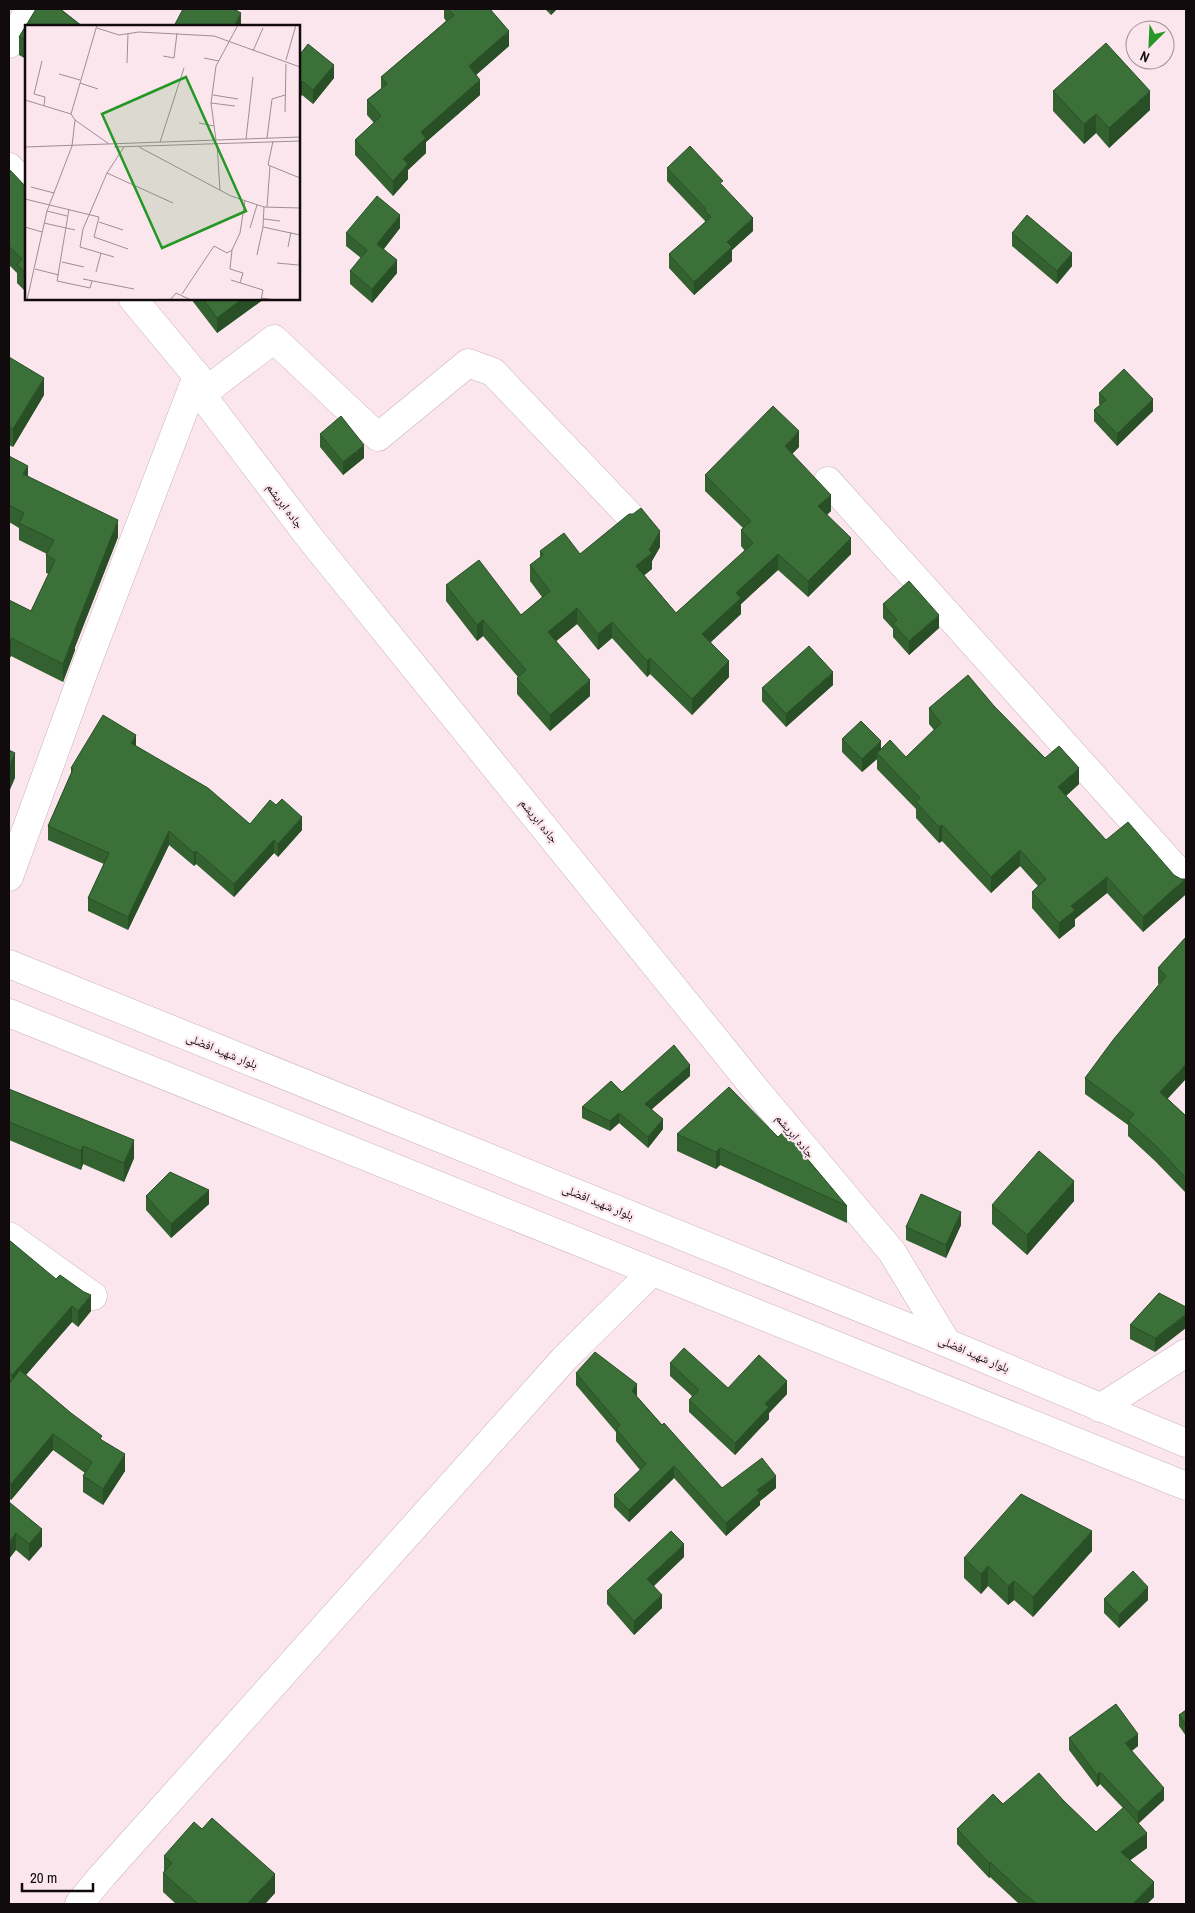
<svg xmlns="http://www.w3.org/2000/svg" width="1195" height="1913" viewBox="0 0 1195 1913" font-family="'Archivo Narrow','Noto Naskh Arabic',sans-serif">
<rect width="100%" height="100%" fill="#fce6ee"/>
<g fill="none" stroke-linecap="round" stroke-linejoin="round">
<g stroke="#c9b3bc" stroke-width="29">
<g id="minor">
<path d="M9 44 30 9"/>
<path d="M202 394 274 339 378 437 468 363 493 372 629 515"/>
<path d="M828 481 1186 880"/>
<path d="M9 877 84 671 197 376"/>
<path d="M9 1236 93 1296"/>
<path d="M1100 1408 1186 1353"/>
<path d="M79 1904 103 1875 564 1359 652 1272"/>
</g>
</g>
<g stroke="#c9b3bc" stroke-width="29">
<g id="major">
<path d="M9 167 26 185"/>
<path d="M133 299 197 376 202 394 210 406 310 538 757 1091 892 1252 947 1343"/>
<path d="M9 964 947 1343 1186 1443"/>
<path d="M9 1013 1186 1486"/>
</g>
</g>
<use href="#minor" stroke="#fff" stroke-width="28"/>
<use href="#major" stroke="#fff" stroke-width="28"/>
</g>
<g fill="#336130">
<path d="M36 9H61L82 26H26V59L19 55V37Z"/>
<path d="M444 9H490L509 46 476 75 480 95 426 142V153L408 170V179L393 196 355 155V140L374 123 367 115V100L381 89V77L446 21 444 18Z"/>
<path d="M545 9H557L551 15Z"/>
<path d="M299 52 334 78 313 104 302 95 300 97H299Z"/>
<path d="M1053 91 1150 110 1109 148 1096 133 1084 144 1053 111Z"/>
<path d="M667 168 723 186 753 231 732 250V261L694 295 669 268V254L705 223V221L667 181Z"/>
<path d="M9 169 26 187V292L17 283V273L9 265Z"/>
<path d="M400 228 384 249 397 273 372 303 350 284V271L361 258 346 246V233Z"/>
<path d="M1012 233 1072 266 1057 284 1012 246Z"/>
<path d="M191 299H264L217 333Z"/>
<path d="M9 357 44 395 13 447 9 445Z"/>
<path d="M1099 393 1153 411 1117 446 1094 421V410L1100 405 1099 404Z"/>
<path d="M320 434 364 458 343 475 320 447Z"/>
<path d="M799 447 792 454 831 511 827 515 851 554 808 597 778 570 741 604V614L711 642 729 677 692 715 650 674 647 677 612 638 598 650 577 624 556 641 590 696 550 731 517 694V678L518 677 483 636 477 641 446 601V585L521 615 542 597 530 581V565L540 557V551L580 554 660 547 652 561V569L644 575 676 613 745 551 741 546V530L743 528 705 491V475Z"/>
<path d="M9 456 28 476 118 537 75 647V650L63 682 11 656 9 600 31 611 49 574 46 573V555L47 554 19 540V528L9 522Z"/>
<path d="M883 604 939 628 909 655 893 637V629L883 618Z"/>
<path d="M833 685 786 727 762 701V688Z"/>
<path d="M994 706 1045 758 1079 784 1066 796 1106 840 1185 895 1143 932 1107 893 1075 919V926L1059 939 1032 908V892L1038 886 1020 866 991 893 942 841 939 843 916 818V809L877 769V759L862 772 842 752V739L906 757 934 730 929 724V708Z"/>
<path d="M136 746 250 824 302 830 278 857 274 853 234 897 196 864 194 866 169 845 128 930 88 911V898L104 864 48 840V826L71 775V768Z"/>
<path d="M1186 937 1168 1099 1186 1116V1193L1155 1161 1128 1136V1125L1085 1094V1078L1159 985 1158 983V968Z"/>
<path d="M690 1076 652 1109 663 1129 648 1148 619 1123 610 1131 582 1118V1107L622 1092Z"/>
<path d="M9 1089 134 1158 124 1182 83 1164 81 1170 9 1140Z"/>
<path d="M677 1134 778 1137 847 1206V1223L720 1165 716 1169 677 1151Z"/>
<path d="M146 1196 209 1204 171 1238 146 1210Z"/>
<path d="M1074 1201 1027 1255 992 1224V1205Z"/>
<path d="M961 1225 946 1258 906 1240V1227Z"/>
<path d="M9 1240 91 1311 78 1327 72 1322 26 1375 102 1440 125 1471 103 1505 83 1492V1476L85 1473 53 1450 11 1500 9 1498Z"/>
<path d="M1159 1293 1155 1352 1130 1339V1325Z"/>
<path d="M670 1363 728 1388 787 1394 769 1413V1419L735 1455 689 1412V1400L692 1396 670 1376Z"/>
<path d="M576 1373 637 1397 662 1425 722 1488H776L760 1501V1505L726 1536 674 1478 629 1522 614 1507V1495L640 1470 616 1441V1432L576 1385Z"/>
<path d="M9 1502 42 1546 29 1561 16 1550Z"/>
<path d="M1092 1551 1033 1617 1014 1600 1008 1605 988 1586 981 1594 964 1578V1558Z"/>
<path d="M684 1557 654 1586 662 1608 634 1635 607 1604V1591Z"/>
<path d="M1104 1599 1148 1600 1119 1628 1104 1613Z"/>
<path d="M1186 1710V1736L1179 1726V1715Z"/>
<path d="M1069 1738 1138 1746 1132 1751 1164 1800 1138 1823 1147 1848 1130 1860 1154 1897 1147 1904H1019L990 1877 989 1878 957 1844V1829L1003 1804 1063 1800 1096 1832 1123 1808 1100 1784 1097 1787 1069 1750Z"/>
<path d="M164 1856 275 1893 265 1904H176L163 1892V1873L164 1871Z"/>
</g>
<g fill="#294f27">
<path d="M551 9H557L551 15Z"/>
<path d="M241 13V26H234Z"/>
<path d="M509 31V46L469 81V66Z"/>
<path d="M334 65V78L313 104V90Z"/>
<path d="M480 80V95L426 142V153L408 170V179L393 196V181L403 159 421 132Z"/>
<path d="M302 81V95L300 97V84Z"/>
<path d="M1150 91V110L1109 148V128Z"/>
<path d="M1096 114V133L1084 144V124Z"/>
<path d="M400 215V228L377 257V244Z"/>
<path d="M753 218V231L732 250V261L694 295V282L727 242Z"/>
<path d="M1072 253V266L1057 284V271Z"/>
<path d="M397 260V273L372 303V289Z"/>
<path d="M242 299H264L217 333V318Z"/>
<path d="M44 378V395L13 447V429Z"/>
<path d="M1153 399V411L1117 446V434Z"/>
<path d="M799 431V447L785 461V446Z"/>
<path d="M364 445V458L343 475V462Z"/>
<path d="M28 466V484L23 474Z"/>
<path d="M831 495V511L818 522V506Z"/>
<path d="M118 520V537L75 647V650L63 682V664L74 632Z"/>
<path d="M660 531V547L652 561V569L636 582V566L649 550Z"/>
<path d="M851 538V554L808 597V581Z"/>
<path d="M778 554V570L741 604V614L702 650V634L736 593Z"/>
<path d="M577 608V624L548 648V632Z"/>
<path d="M939 615V628L909 655V641Z"/>
<path d="M483 620V636L477 641V625Z"/>
<path d="M612 622V638L598 650V634Z"/>
<path d="M11 638V656L9 660V642Z"/>
<path d="M650 658V674L647 677V661Z"/>
<path d="M729 661V677L692 715V699Z"/>
<path d="M833 672V685L786 727V714Z"/>
<path d="M590 680V696L550 731V715Z"/>
<path d="M136 735V749L131 743Z"/>
<path d="M881 741V755L877 753V759L862 772V759Z"/>
<path d="M15 753V778L9 792V766Z"/>
<path d="M1079 768V784L1058 803V787Z"/>
<path d="M302 817V830L278 857V844Z"/>
<path d="M942 825V841L939 843V827Z"/>
<path d="M169 831V845L128 930V917Z"/>
<path d="M274 840V853L234 897V884Z"/>
<path d="M1020 850V866L991 893V877Z"/>
<path d="M196 851V864L194 866V853Z"/>
<path d="M1107 877V893L1075 919V926L1059 939V923L1071 906Z"/>
<path d="M1185 879V895L1143 932V917Z"/>
<path d="M1186 1064V1079L1160 1107V1092Z"/>
<path d="M690 1065V1076L645 1115V1104Z"/>
<path d="M619 1113V1123L610 1131V1121Z"/>
<path d="M663 1119V1129L648 1148V1137Z"/>
<path d="M134 1140V1158L124 1182V1163Z"/>
<path d="M83 1146V1164L81 1170V1151Z"/>
<path d="M720 1148V1165L716 1169V1152Z"/>
<path d="M1074 1181V1201L1027 1255V1235Z"/>
<path d="M209 1190V1204L171 1238V1224Z"/>
<path d="M961 1212V1225L946 1258V1245Z"/>
<path d="M91 1295V1311L78 1327V1311Z"/>
<path d="M72 1306V1322L12 1391V1375Z"/>
<path d="M1186 1314V1328L1155 1352V1338Z"/>
<path d="M787 1381V1394L769 1413V1419L735 1455V1443L765 1404Z"/>
<path d="M637 1384V1397L632 1391Z"/>
<path d="M53 1434V1450L11 1500V1484Z"/>
<path d="M125 1454V1471L103 1505V1489Z"/>
<path d="M674 1466V1478L629 1522V1510Z"/>
<path d="M776 1476V1488L760 1501V1505L726 1536V1523L757 1490Z"/>
<path d="M42 1529V1546L29 1561V1544Z"/>
<path d="M1092 1531V1551L1033 1617V1597Z"/>
<path d="M16 1533V1550L9 1559V1542Z"/>
<path d="M684 1544V1557L647 1592V1579Z"/>
<path d="M988 1566V1586L981 1594V1574Z"/>
<path d="M1014 1581V1600L1008 1605V1586Z"/>
<path d="M1148 1587V1600L1119 1628V1615Z"/>
<path d="M662 1595V1608L634 1635V1621Z"/>
<path d="M1138 1734V1746L1125 1755V1743Z"/>
<path d="M1100 1772V1784L1097 1787V1775Z"/>
<path d="M1164 1788V1800L1138 1824V1812Z"/>
<path d="M1147 1833V1848L1121 1867V1852Z"/>
<path d="M990 1862V1877L989 1878V1863Z"/>
<path d="M275 1874V1893L265 1904H247Z"/>
<path d="M1154 1882V1897L1147 1904H1133Z"/>
</g>
<g fill="#3b7138" stroke="#294f27">
<path d="M36 9H60L82 26H26V40L19 37Z"/>
<path d="M183 9H234L241 13 234 26H174Z"/>
<path d="M448 9H490L509 31 469 66 480 80 421 132 426 138 403 159 408 164 393 181 355 140 381 116 367 100 387 84 381 77 454 15Z"/>
<path d="M1106 43 1150 91 1109 128 1096 114 1084 124 1053 91Z"/>
<path d="M308 44 334 65 313 90 302 81 300 84 299 83V52L301 53Z"/>
<path d="M690 146 723 181 720 183 753 218 727 242 732 247 694 282 669 254 711 217 705 211 706 209 667 168Z"/>
<path d="M9 169 26 187V273L17 265 22 259 9 246Z"/>
<path d="M377 196 400 215 377 244 397 260 372 289 350 271 367 250 346 233Z"/>
<path d="M1027 215 1072 253 1057 271 1012 233Z"/>
<path d="M203 299H242L217 318Z"/>
<path d="M9 357 44 378 13 429 9 427Z"/>
<path d="M1124 369 1153 399 1117 434 1094 410 1106 400 1099 393Z"/>
<path d="M773 406 799 431 785 446 831 495 818 506 851 538 808 581 778 554 736 593 741 598 702 634 729 661 692 699 650 658 647 661 612 622 598 634 577 608 548 632 590 680 550 715 517 678 526 670 483 620 477 625 446 585 479 560 521 615 550 591 530 565 543 555 540 551 564 533 580 554 629 514H633L641 508 660 531 649 550 652 553 636 566 676 613 753 543 741 530 751 521 705 475Z"/>
<path d="M341 416 364 445 343 462 320 434Z"/>
<path d="M9 456 28 466 23 474 118 520 74 632 75 633 63 664 11 638 9 642V600L31 611 55 560 46 555 54 540 19 523 24 513 9 505Z"/>
<path d="M909 581 939 615 909 641 893 624 897 620 883 604Z"/>
<path d="M809 646 833 672 786 714 762 688Z"/>
<path d="M968 675 994 706 1045 758 1059 746 1079 768 1058 787 1106 840 1128 822 1174 875 1181 879H1185L1143 917 1107 877 1071 906 1075 910 1059 923 1032 892 1046 879 1020 850 991 877 942 825 939 827 916 802 920 798 877 753 890 740 906 757 941 723 929 708Z"/>
<path d="M103 715 136 735 131 743 208 788 250 824 270 800 276 805 282 799 302 817 278 844 274 840 234 884 196 851 194 853 169 831 128 917 88 898 109 853 48 826 73 769 71 768Z"/>
<path d="M861 721 881 741 862 759 842 739Z"/>
<path d="M9 750 15 753 9 766Z"/>
<path d="M1186 937V1064L1160 1092 1186 1116V1178L1155 1145 1128 1121 1134 1114 1085 1078 1113 1040 1166 976 1158 968Z"/>
<path d="M674 1045 690 1065 645 1104 663 1119 648 1137 619 1113 610 1121 582 1107 611 1081 622 1092Z"/>
<path d="M729 1087 778 1137 784 1131 847 1206 720 1148 716 1152 677 1134Z"/>
<path d="M9 1089 134 1140 124 1163 83 1146 81 1151 9 1122Z"/>
<path d="M1039 1151 1074 1181 1027 1235 992 1205Z"/>
<path d="M170 1172 209 1190 171 1224 146 1196Z"/>
<path d="M921 1194 961 1212 946 1245 906 1227Z"/>
<path d="M9 1240 56 1279 60 1275 84 1292 91 1295 78 1311 72 1306 12 1375 9 1372Z"/>
<path d="M1159 1293 1186 1307V1314L1155 1338 1130 1325Z"/>
<path d="M684 1348 728 1388 759 1355 787 1381 765 1404 769 1407 735 1443 689 1400 699 1390 670 1363Z"/>
<path d="M595 1352 637 1384 632 1391 662 1425 664 1423 722 1488 762 1458 776 1476 757 1490 760 1493 726 1523 674 1466 629 1510 614 1495 646 1464 616 1429 620 1425 576 1373Z"/>
<path d="M20 1370 71 1413 102 1436 100 1439 125 1454 103 1489 83 1476 92 1462 53 1434 11 1484 9 1482V1384Z"/>
<path d="M1021 1494 1092 1531 1033 1597 1014 1581 1008 1586 988 1566 981 1574 964 1558Z"/>
<path d="M9 1502 42 1529 29 1544 16 1533 9 1542Z"/>
<path d="M671 1531 684 1544 647 1579 662 1595 634 1621 607 1591Z"/>
<path d="M1133 1571 1148 1587 1119 1615 1104 1599Z"/>
<path d="M1116 1704 1138 1734 1125 1743 1164 1788 1138 1812 1100 1772 1097 1775 1069 1738Z"/>
<path d="M1186 1710V1725L1179 1715Z"/>
<path d="M1039 1773 1063 1800 1096 1832 1124 1807 1147 1833 1121 1852 1154 1882 1133 1904H1037L1022 1892 990 1862 989 1863 957 1829 993 1794 1003 1804Z"/>
<path d="M212 1818 275 1874 247 1904H198L163 1873 172 1863 164 1856 194 1822 202 1829Z"/>
</g>
<g text-anchor="middle" stroke-width="4.5" stroke-linejoin="round" paint-order="stroke">
<g font-size="12" fill="#120b0e" stroke="#fce6ee">
<text transform="translate(285 506) rotate(53)" y="4">جاده ابریشم</text>
<text transform="translate(539 821) rotate(51)" y="4">جاده ابریشم</text>
<text transform="translate(222 1051) rotate(22)" y="4">بلوار شهید افضلی</text>
<text transform="translate(795 1136) rotate(50)" y="4">جاده ابریشم</text>
<text transform="translate(598 1202) rotate(22)" y="4">بلوار شهید افضلی</text>
<text transform="translate(974 1354) rotate(23)" y="4">بلوار شهید افضلی</text>
</g>
</g>
<g transform="translate(25 25)">
<rect width="275" height="275" fill="#fce6ee"/>
<path fill="none" stroke="#9e8e94" stroke-width="1" d="M72 3 94 10 114 7 189 11 275 42M228 26 238 3M138 31 149 33 152 8M179 33 194 36M261 35 271 0M17 36 9 69 20 72 19 81M102 38 103 8M34 49 55 55M55 58 73 64M188 70 213 74M0 75 46 89M186 78 210 81M260 87 261 39M50 95 84 119M174 98 189 101M242 113 247 74 260 70M221 114 228 52M191 115 186 78 191 41 213 0M248 116 243 140 275 153M135 117 159 43M192 119 195 165M47 121 50 95 46 89 72 0M0 122 275 112M89 122 275 116M114 122 206 171 239 182 275 183M82 148 148 178M6 162 29 168M0 174 74 192 69 212 103 224M239 182 238 202 275 210M242 182 245 141M44 184 32 256 65 263 67 256M22 186 42 191M239 194 255 196M74 197 98 205M19 198 50 205M0 202 17 207M225 203 232 180M263 222 266 207M207 225 205 244 218 248 215 258M232 230 238 202M89 232 55 222 58 204 82 148 99 122M37 237 59 242M252 238 273 240M274 241 275 226M10 244 34 250M71 247 76 228M58 254 109 264M206 255 238 265 236 275M157 269 189 221 202 228 207 225 215 208 220 176M236 273 251 275M2 275 22 186 47 121M145 275 151 268 166 275"/>
<path fill="#269725" fill-opacity="0.15" stroke="#269725" stroke-width="2.5" d="M161 52 221 186 137 223 77 89Z"/>
<rect width="275" height="275" fill="none" stroke="#120b0e" stroke-width="2.5"/>
</g>
<rect width="1195" height="1913" fill="none" stroke="#120b0e" stroke-width="20"/>
<g transform="translate(1150 45) rotate(204)"><circle r="24" fill="#fce6ee" stroke="#9e8e94"/>
<path d="M0-4L9 19L0 12L-9 19Z" fill="#269725"/>
<text y="-8" font-size="14" font-weight="bold" text-anchor="middle" fill="#120b0e">N</text>
</g>
<path d="M22 1883v8h71v-8" fill="none" stroke="#120b0e" stroke-width="2.5"/>
<text x="30" y="1883" font-size="15" fill="#120b0e" stroke="#fce6ee" stroke-width="4" paint-order="stroke">20 m</text>
</svg>
